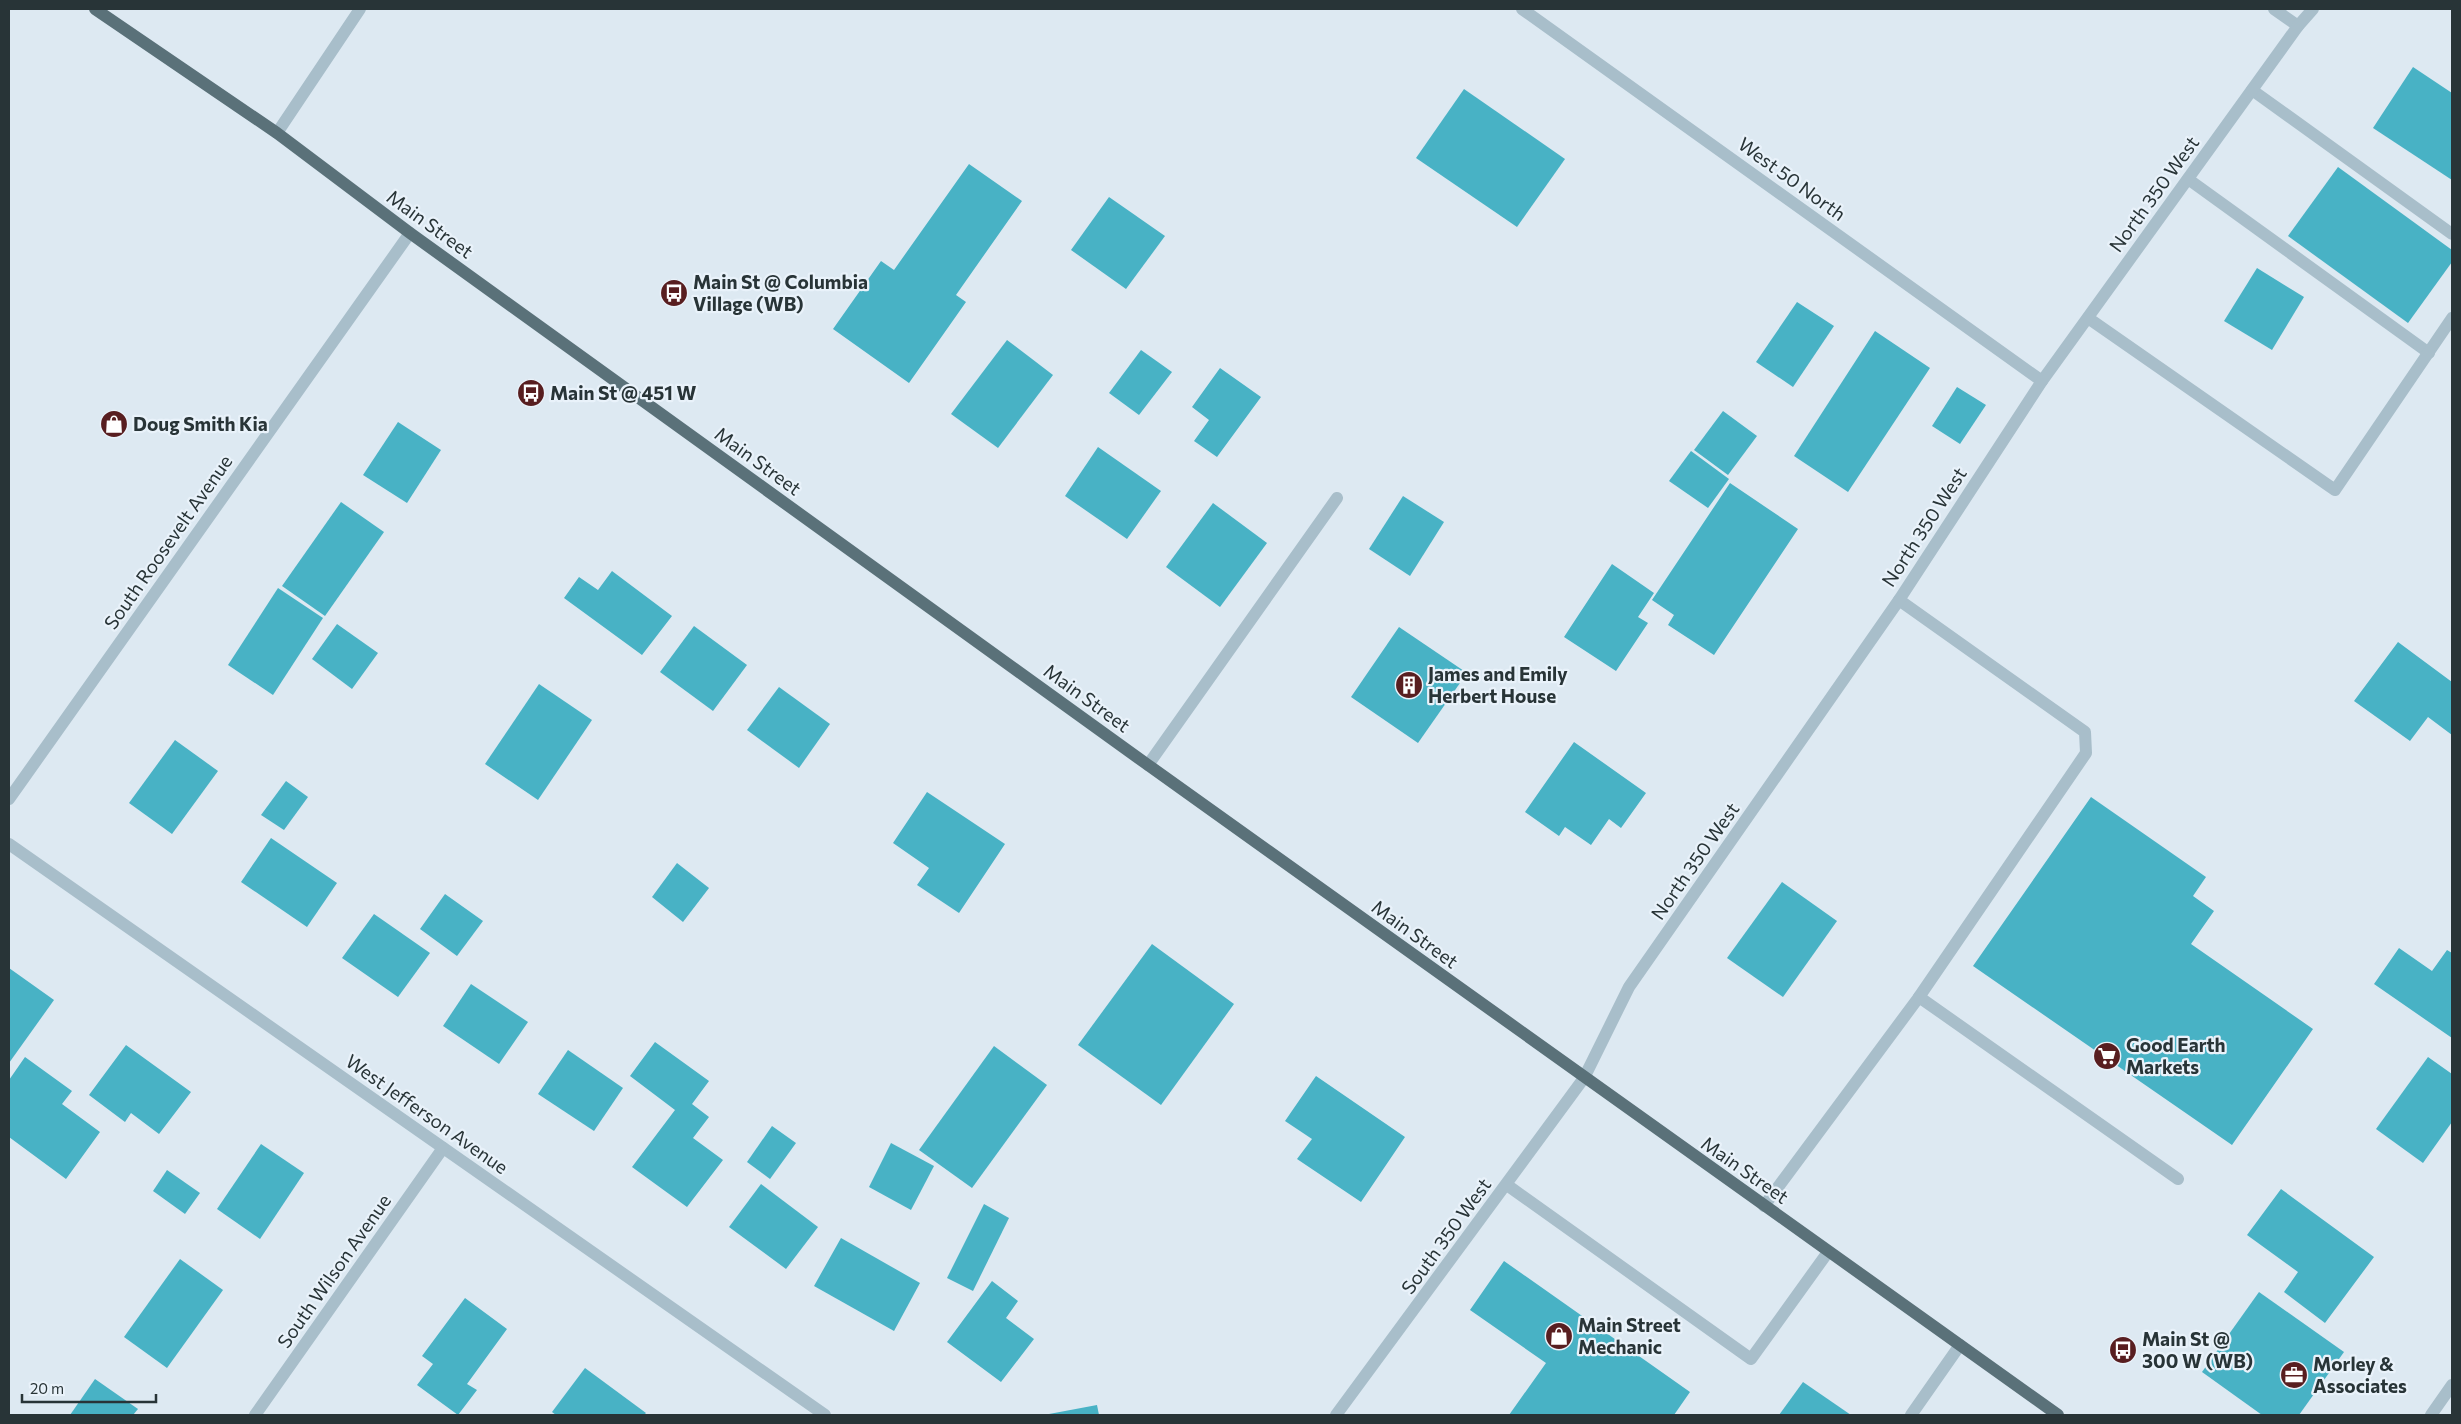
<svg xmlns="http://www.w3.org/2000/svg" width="2461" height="1424" viewBox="0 0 2461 1424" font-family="Commissioner,sans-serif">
<rect width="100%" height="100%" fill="#dde9f2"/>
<g fill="#48b2c5">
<path d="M2413 67 2452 93V180L2373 128Z"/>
<path d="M1464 89 1565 159 1517 227 1416 158Z"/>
<path d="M969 164 1022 201 956 295 966 302 909 383 833 329 881 261 894 270Z"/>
<path d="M2338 167 2452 250V262L2408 323 2288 236Z"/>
<path d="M1109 197 1165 236 1126 289 1071 250Z"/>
<path d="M2257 268 2304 297 2272 350 2224 321Z"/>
<path d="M1797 302 1834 326 1793 387 1756 362Z"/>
<path d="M1875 331 1930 368 1848 492 1794 456Z"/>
<path d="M1007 340 1053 375 998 448 951 414Z"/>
<path d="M1141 350 1172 372 1139 415 1109 393Z"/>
<path d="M1220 368 1261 397 1217 457 1194 441 1209 420 1192 407Z"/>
<path d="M1957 387 1986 405 1960 444 1932 426Z"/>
<path d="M1723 411 1757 436 1728 475 1694 450Z"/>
<path d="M398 422 441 450 407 503 363 475Z"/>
<path d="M1098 447 1161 491 1127 539 1065 496Z"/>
<path d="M1691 451 1729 479 1708 508 1669 481Z"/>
<path d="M1730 483 1798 529 1714 655 1668 625 1674 615 1652 600Z"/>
<path d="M1403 496 1444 522 1410 576 1369 549Z"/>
<path d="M341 502 384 532 325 616 282 586Z"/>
<path d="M1213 503 1267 543 1220 607 1166 567Z"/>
<path d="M1612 564 1654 593 1638 617 1648 623 1616 671 1564 637Z"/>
<path d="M612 571 672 616 642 655 564 598 579 577 598 590Z"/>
<path d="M278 588 323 618 273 695 228 665Z"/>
<path d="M337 624 378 653 352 689 312 659Z"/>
<path d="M694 626 747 665 713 711 660 672Z"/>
<path d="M1399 627 1467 673 1418 743 1351 697Z"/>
<path d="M2398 642 2452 682V735L2428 717 2410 741 2354 701Z"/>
<path d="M539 684 592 720 538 800 485 764Z"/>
<path d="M779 687 830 724 799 768 747 730Z"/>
<path d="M175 740 218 771 172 834 129 803Z"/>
<path d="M1574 742 1646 793 1621 828 1609 819 1591 845 1565 827 1559 836 1525 812Z"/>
<path d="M286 781 308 797 284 830 261 815Z"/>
<path d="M927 792 1005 844 959 913 917 885 929 868 893 843Z"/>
<path d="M2091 797 2206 877 2193 896 2214 911 2191 944 2313 1029 2232 1145 1973 966Z"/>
<path d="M271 838 337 883 307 927 241 882Z"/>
<path d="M677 863 709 888 683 922 652 897Z"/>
<path d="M1782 882 1837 921 1783 997 1727 958Z"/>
<path d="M445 894 483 921 457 956 420 929Z"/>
<path d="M374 914 430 953 398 997 342 958Z"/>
<path d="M1152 944 1234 1004 1161 1105 1078 1045Z"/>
<path d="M2399 948 2432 971 2447 950 2452 953V1038L2374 984Z"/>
<path d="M9 968 54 1000 9 1063Z"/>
<path d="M471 984 528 1022 499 1064 443 1026Z"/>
<path d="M655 1042 709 1081 692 1104 709 1117 693 1138 723 1160 687 1207 632 1167 675 1110 630 1076Z"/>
<path d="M126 1045 191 1092 159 1134 131 1113 125 1122 89 1095Z"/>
<path d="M994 1046 1047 1085 972 1188 919 1150Z"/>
<path d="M568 1050 623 1088 594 1131 538 1094Z"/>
<path d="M25 1057 72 1091 62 1104 100 1132 66 1179 9 1137V1080Z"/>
<path d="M2428 1057 2452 1074V1122L2423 1163 2376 1129Z"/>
<path d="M1316 1076 1405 1137 1361 1202 1297 1159 1312 1139 1285 1121Z"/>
<path d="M772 1126 796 1143 770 1179 747 1162Z"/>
<path d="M891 1143 934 1166 911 1210 869 1187Z"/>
<path d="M261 1144 304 1173 260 1239 217 1209Z"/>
<path d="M167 1170 200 1193 185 1214 153 1191Z"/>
<path d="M761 1184 818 1227 786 1269 729 1227Z"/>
<path d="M2281 1189 2374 1257 2325 1323 2284 1292 2298 1272 2247 1235Z"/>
<path d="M984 1204 1009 1218 973 1291 947 1278Z"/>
<path d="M841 1238 920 1283 894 1331 814 1286Z"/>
<path d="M180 1259 223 1290 167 1368 124 1337Z"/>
<path d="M1504 1261 1690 1392 1674 1415H1509L1546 1363 1470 1310Z"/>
<path d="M992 1281 1018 1301 1006 1318 1034 1339 1001 1382 947 1342Z"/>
<path d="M2259 1292 2344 1352 2299 1415H2262L2202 1372Z"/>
<path d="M465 1298 507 1329 467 1384 477 1390 458 1415 417 1385 433 1364 422 1356Z"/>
<path d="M585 1368 646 1413 644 1415H556L552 1412Z"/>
<path d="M95 1379 138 1409 133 1415H70Z"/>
<path d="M1803 1382 1851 1415H1779Z"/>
<path d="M1097 1405 1099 1415H1050L1049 1414Z"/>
</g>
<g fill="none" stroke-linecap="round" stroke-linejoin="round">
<g stroke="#a8beca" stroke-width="12">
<path d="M1522 9 2042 381"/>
<path d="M2274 9 2298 26"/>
<path d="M2252 90 2452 234"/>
<path d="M277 133 360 9"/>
<path d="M2188 179 2429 353"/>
<path d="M2088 318 2335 490 2452 318"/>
<path d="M1899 600 2085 732 2086 753 1919 997"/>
<path d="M1148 765 1337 498"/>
<path d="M9 799 410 233"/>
<path d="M9 844 825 1415"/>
<path d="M1507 1185 1751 1359 1828 1252"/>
<path d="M1764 1206 1919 997 2178 1179"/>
<path d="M255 1415 443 1148"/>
<path d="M1336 1415 1584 1078 1629 987 1899 600 2042 381 2298 26 2313 9"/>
<path d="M1911 1415 1960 1345"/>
<path d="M2431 1415 2452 1385"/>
</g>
<path stroke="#5a7179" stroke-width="12" d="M95 9 277 133 410 233 1148 765 2058 1415"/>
</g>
<defs>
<g id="bus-disc" transform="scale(1.4375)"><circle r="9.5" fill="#581e20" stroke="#e9f2fa"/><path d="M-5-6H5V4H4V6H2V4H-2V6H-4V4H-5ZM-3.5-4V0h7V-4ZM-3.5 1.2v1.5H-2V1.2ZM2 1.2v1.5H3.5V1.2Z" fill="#fff"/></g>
<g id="shop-disc" transform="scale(1.4375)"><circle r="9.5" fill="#581e20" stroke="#e9f2fa"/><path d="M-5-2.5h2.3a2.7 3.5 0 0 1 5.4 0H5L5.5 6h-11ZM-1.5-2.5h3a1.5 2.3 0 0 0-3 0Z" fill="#fff"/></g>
<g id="building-disc" transform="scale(1.4375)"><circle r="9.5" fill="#581e20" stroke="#e9f2fa"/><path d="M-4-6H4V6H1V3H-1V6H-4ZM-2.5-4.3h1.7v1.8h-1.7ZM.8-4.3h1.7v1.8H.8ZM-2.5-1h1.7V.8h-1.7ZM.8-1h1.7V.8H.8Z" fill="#fff"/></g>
<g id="supermarket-disc" transform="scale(1.4375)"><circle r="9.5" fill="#581e20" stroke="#e9f2fa"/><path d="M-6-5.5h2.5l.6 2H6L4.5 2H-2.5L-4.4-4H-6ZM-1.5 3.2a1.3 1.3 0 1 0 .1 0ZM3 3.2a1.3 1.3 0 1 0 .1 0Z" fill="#fff"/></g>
<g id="office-disc" transform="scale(1.4375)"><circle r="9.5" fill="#581e20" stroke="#e9f2fa"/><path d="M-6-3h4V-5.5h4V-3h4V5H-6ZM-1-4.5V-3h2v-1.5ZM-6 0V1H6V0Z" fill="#fff"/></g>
</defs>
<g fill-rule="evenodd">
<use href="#bus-disc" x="674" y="293"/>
<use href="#bus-disc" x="531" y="393"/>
<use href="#shop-disc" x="114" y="424"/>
<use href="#building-disc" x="1409" y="685"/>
<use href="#supermarket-disc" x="2107" y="1056"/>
<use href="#shop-disc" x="1559" y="1336"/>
<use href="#bus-disc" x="2123" y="1350"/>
<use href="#office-disc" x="2294" y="1375"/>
</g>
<g text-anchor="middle" stroke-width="4.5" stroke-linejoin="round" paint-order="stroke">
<g font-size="19" fill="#283437" stroke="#e9f2fa">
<text transform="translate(1792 179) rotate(36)" y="7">West 50 North</text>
<text transform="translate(2154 194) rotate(-54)" y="7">North 350 West</text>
<text transform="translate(430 224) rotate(36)" y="7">Main Street</text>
<text transform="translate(758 461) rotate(36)" y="7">Main Street</text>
<text transform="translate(1924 527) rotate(-57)" y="7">North 350 West</text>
<text transform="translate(168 542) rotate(-55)" y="7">South Roosevelt Avenue</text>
<text transform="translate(1087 698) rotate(36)" y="7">Main Street</text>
<text transform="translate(1695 861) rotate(-55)" y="7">North 350 West</text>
<text transform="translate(1415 934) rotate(36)" y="7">Main Street</text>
<text transform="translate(427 1114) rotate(35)" y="7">West Jefferson Avenue</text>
<text transform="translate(1745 1170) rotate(35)" y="7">Main Street</text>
<text transform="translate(1446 1236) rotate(-54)" y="7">South 350 West</text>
<text transform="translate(334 1271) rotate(-55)" y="7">South Wilson Avenue</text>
</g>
<g font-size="19" font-weight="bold" fill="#283437" stroke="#e9f2fa" text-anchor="start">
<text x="693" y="289">Main St @ Columbia<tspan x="693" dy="22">Village (WB)</tspan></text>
<text x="550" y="400">Main St @ 451 W</text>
<text x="133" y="431">Doug Smith Kia</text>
<text x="1428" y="681">James and Emily<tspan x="1428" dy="22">Herbert House</tspan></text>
<text x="2126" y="1052">Good Earth<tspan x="2126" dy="22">Markets</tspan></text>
<text x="1578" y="1332">Main Street<tspan x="1578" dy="22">Mechanic</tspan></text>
<text x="2142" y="1346">Main St @<tspan x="2142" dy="22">300 W (WB)</tspan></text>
<text x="2313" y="1371">Morley &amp;<tspan x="2313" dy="22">Associates</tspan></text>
</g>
</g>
<rect width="2461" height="1424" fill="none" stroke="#283437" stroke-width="20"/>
<path d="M22 1394v8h134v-8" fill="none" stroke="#283437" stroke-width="2.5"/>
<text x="30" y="1394" font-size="15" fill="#283437" stroke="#e9f2fa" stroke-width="4" paint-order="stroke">20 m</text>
</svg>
